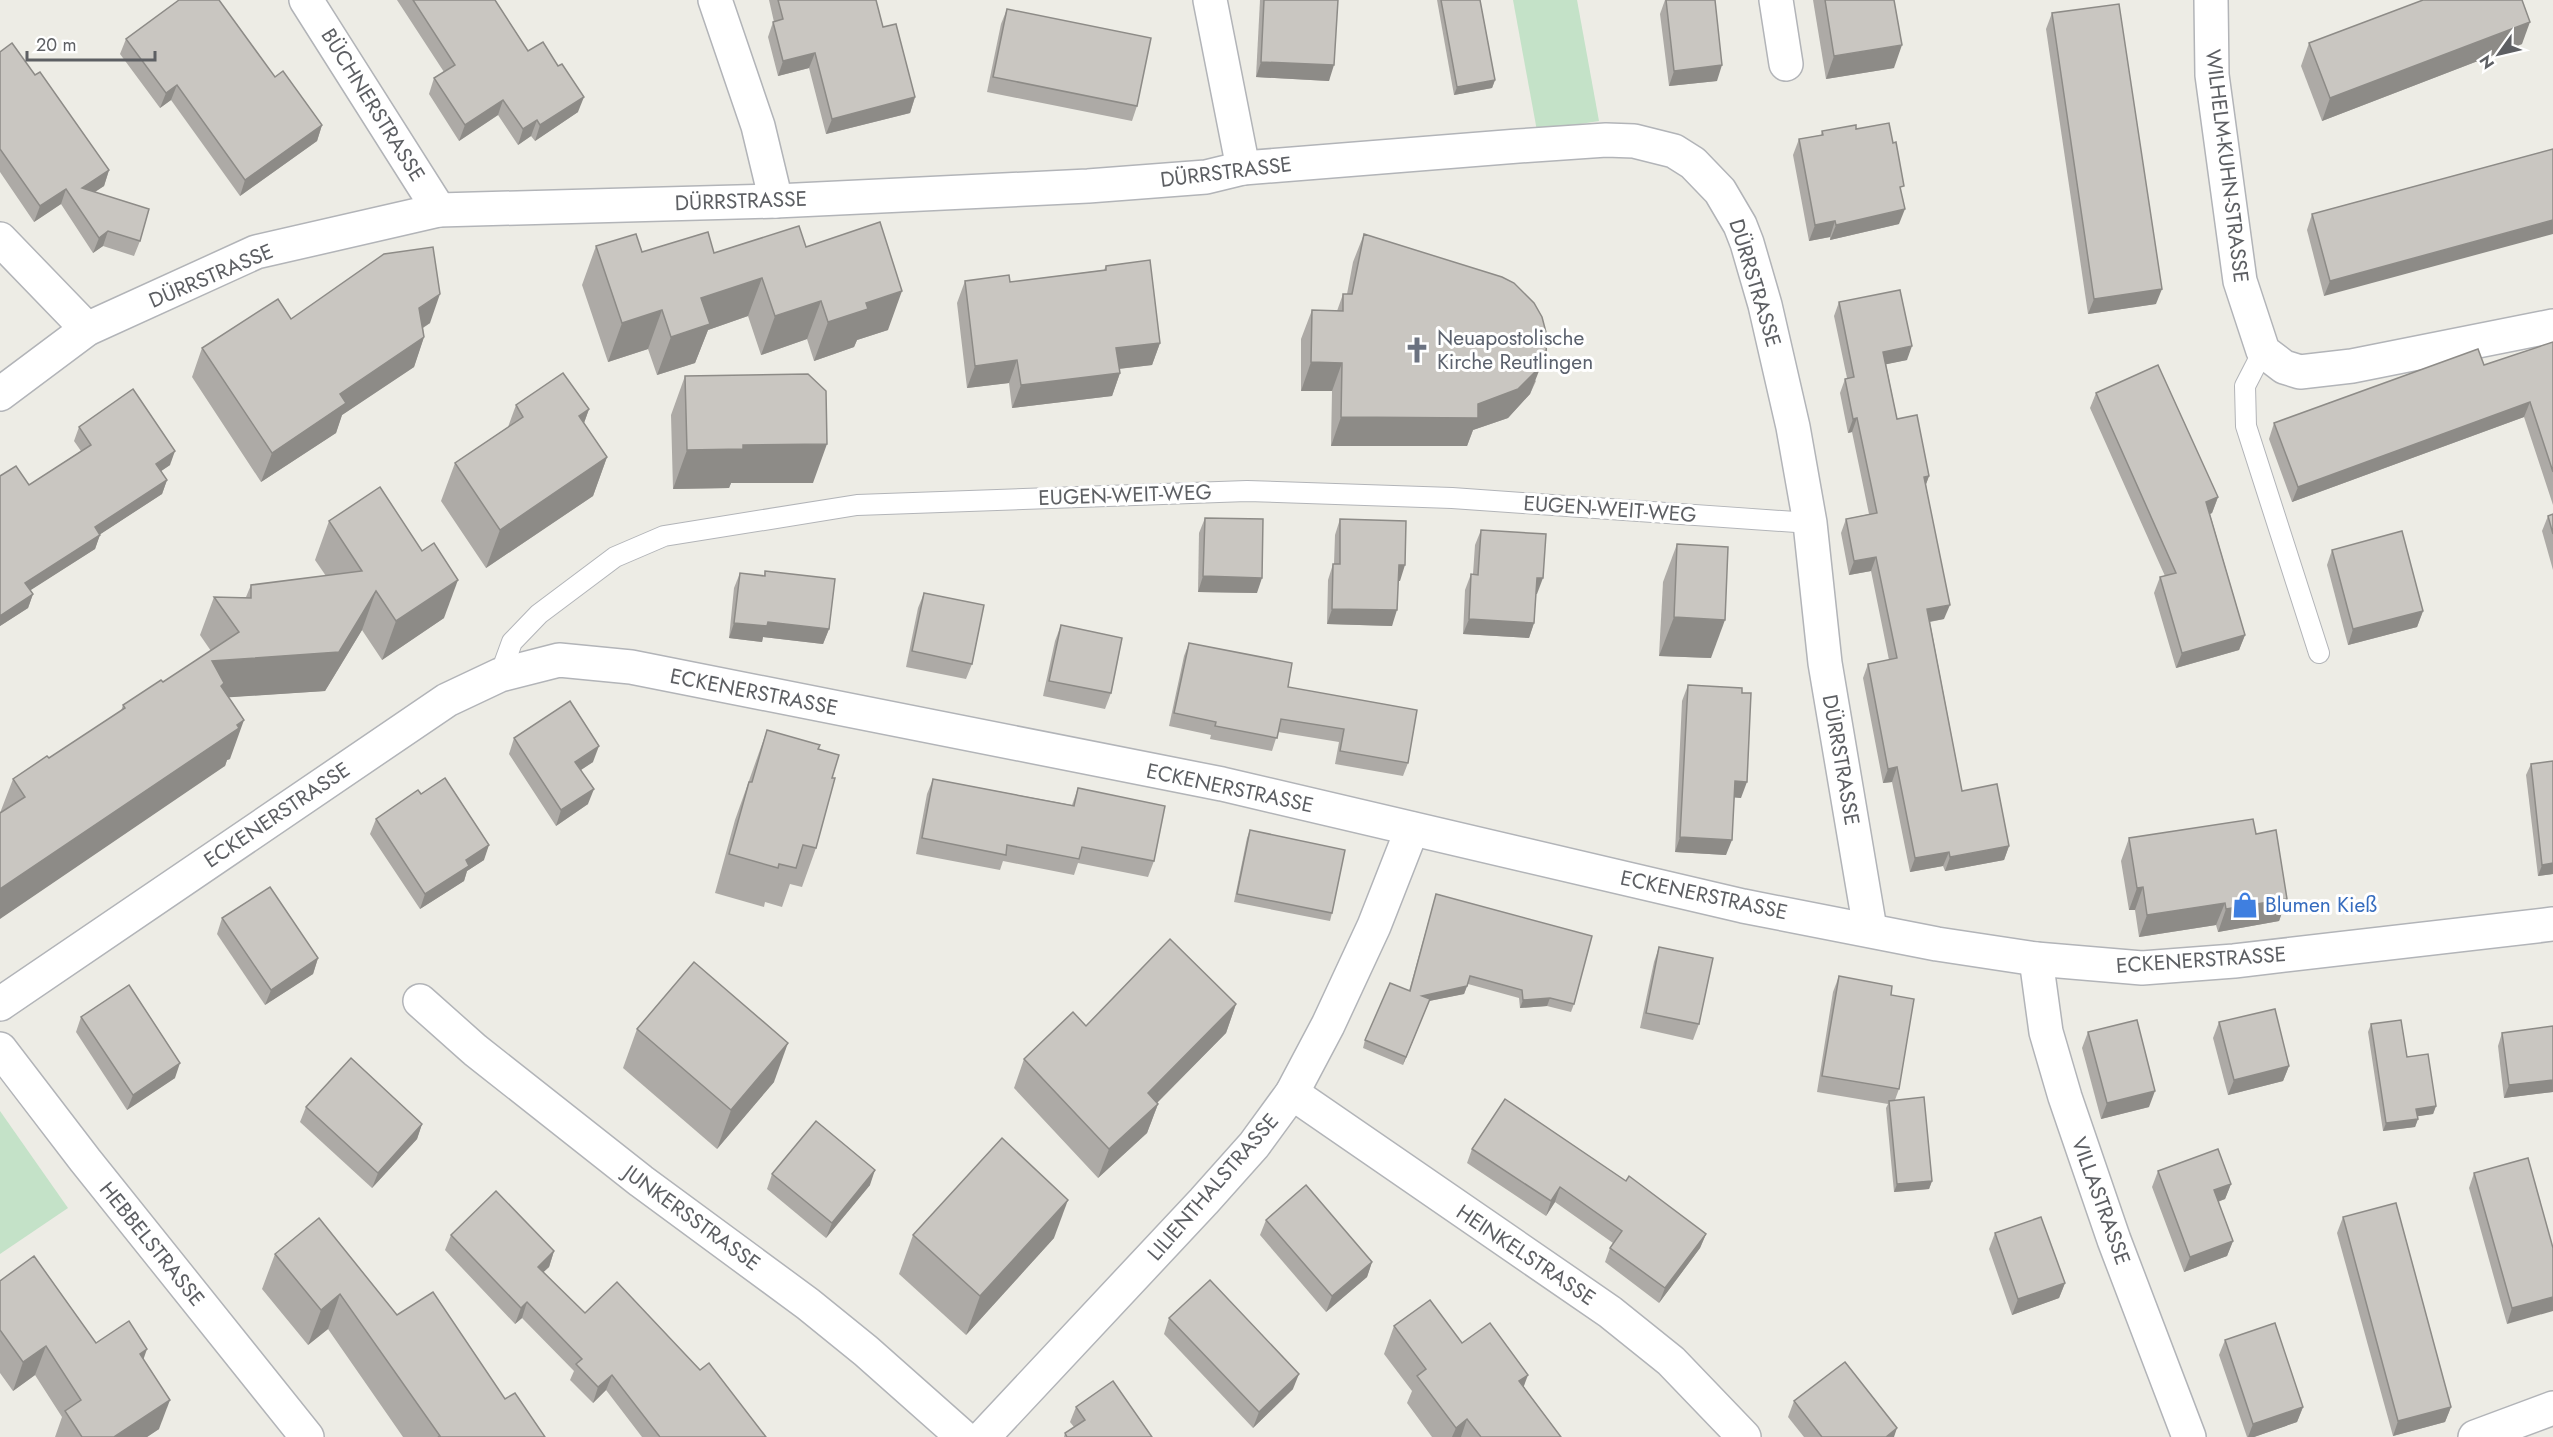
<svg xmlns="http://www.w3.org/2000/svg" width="2553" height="1437" viewBox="0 0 2553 1437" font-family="Jost,sans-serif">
<rect width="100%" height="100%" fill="#edece5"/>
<g fill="#c4e2c8">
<path d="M1513 0H1577L1599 121 1537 131Z"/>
<path d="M0 1111 68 1208 0 1254Z"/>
</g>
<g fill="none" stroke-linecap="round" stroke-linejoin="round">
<g stroke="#b2b4b8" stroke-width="22">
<g id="lane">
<path d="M2263 351 2245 386 2246 426 2319 653"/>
<path d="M500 675 512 642 539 614 615 557 664 536 857 505 1247 491 1452 498 1810 523"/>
</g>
</g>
<g stroke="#b2b4b8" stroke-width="36">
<g id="street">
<path d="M306 0 439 210"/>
<path d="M715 0 758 126 776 201"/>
<path d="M1210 0 1243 168"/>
<path d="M1776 0 1786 64"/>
<path d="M2211 0 2212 75 2240 281 2263 351 2284 367 2300 372 2352 366 2553 326"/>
<path d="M0 239 87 329"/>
<path d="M0 394 87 329 256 252 439 210 776 201 1088 186 1206 177 1243 168 1518 146 1606 140 1634 141 1674 151 1693 163 1720 191 1740 225 1747 243 1765 305 1793 427 1810 523 1825 663 1870 929"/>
<path d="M2036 959 2046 1032 2065 1097 2114 1240 2189 1437"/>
<path d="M420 1001 475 1050 641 1181 808 1304 866 1351 963 1437"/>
<path d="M0 1004 447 700 500 675 559 660 631 667 1222 784 1743 906 1937 944 2036 959 2142 968 2234 961 2553 924"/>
<path d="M0 1049 85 1160 307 1437"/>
<path d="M1292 1093 1610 1312 1671 1361 1744 1437"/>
<path d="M983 1437 1204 1201 1254 1145 1292 1093 1328 1025 1374 926 1412 829"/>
<path d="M2475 1437 2553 1408"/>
</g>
</g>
<use href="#lane" stroke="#fff" stroke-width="20"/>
<use href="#street" stroke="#fff" stroke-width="33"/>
</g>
<g fill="#adaaa6">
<path d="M397 0H495L528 51 578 112 535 141 531 136 518 145 498 115 459 141 429 94 434 78 444 72Z"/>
<path d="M769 0H876L883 27 915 97 910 113 826 134 809 68 778 76 768 37 773 22H774Z"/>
<path d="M1260 0H1338L1329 81 1256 77Z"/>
<path d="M1437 0H1480L1495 80 1492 88 1454 95Z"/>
<path d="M1665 0H1715L1717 81 1669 86 1660 14Z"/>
<path d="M1813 0H1894V68L1826 79Z"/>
<path d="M1007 9 1137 106 1132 121 987 92 1001 24Z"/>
<path d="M2052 13 2156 304 2088 314 2046 29Z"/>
<path d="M126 39 275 77 322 125 317 141 240 196 171 100 160 108 120 54Z"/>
<path d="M2309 43 2522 44 2322 121 2301 66Z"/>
<path d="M0 52 35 75 109 170 104 186 94 192 140 241 134 256 103 246 93 253 61 204 34 222 0 172Z"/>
<path d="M1856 129 1899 224 1830 240V237L1809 241 1793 155 1799 139 1821 135 1822 131Z"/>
<path d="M2553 149 2324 296 2307 230 2312 214Z"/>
<path d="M1364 234 1536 381 1530 394 1508 418 1473 430 1467 446H1331L1332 391H1301V339L1312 310 1337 311 1343 294H1347L1353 262Z"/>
<path d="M596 246 642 252 714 253 806 247 888 330 857 340 854 347 814 361 807 339 761 355 748 316 708 330 695 363 657 375 648 349 608 362 582 285Z"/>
<path d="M1106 266 1160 343 1152 365 1119 369 1120 373 1112 396 1012 408 1009 383 967 388 957 303 965 281 1010 282 1104 270Z"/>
<path d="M1839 302 1907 360 1886 364 1897 419 1929 476 1926 484 1944 619 1930 622 1962 791 2009 846 2004 860 1945 871 1943 866 1910 872 1892 782 1883 783 1863 678 1868 664 1889 660 1871 571 1849 575 1841 533 1846 519 1869 514 1852 432 1848 433 1840 393 1845 379 1847 378 1834 316Z"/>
<path d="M291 319 430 323 423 328 424 337 414 367 342 415 336 433 261 482 192 377 202 348Z"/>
<path d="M2553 342V505L2524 417 2292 502 2269 439 2274 423 2484 365Z"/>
<path d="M685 376 813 483H731L729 488 673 489 671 415Z"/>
<path d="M2096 393 2218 497 2212 513 2210 514 2245 635 2239 650 2176 668 2154 593 2160 577 2165 576 2090 408Z"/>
<path d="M516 405 589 409 584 423 607 457 593 496 486 568 441 501 455 463 508 427Z"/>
<path d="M79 427 170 465 161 471 167 480 162 494 100 534 95 549 30 590 33 594 28 608 0 626V476L29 485 81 451 74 441Z"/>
<path d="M2553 514V570L2542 531 2548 516Z"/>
<path d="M1205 518 1257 593 1198 592 1199 533Z"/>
<path d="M1340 519 1400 581H1398L1392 626 1327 624 1328 580 1333 564H1334L1335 535Z"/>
<path d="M329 521 444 618 382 660 362 630 325 691 228 697 230 759 227 760 225 766 0 813 13 779 49 758 121 711 123 705 163 682 211 651 200 635 214 597H246L251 585 326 576 315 560Z"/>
<path d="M1481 530 1537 594H1536L1534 623 1529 638 1463 634 1465 590 1471 574H1473L1475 545Z"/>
<path d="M1677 544 1711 658 1659 656 1663 582Z"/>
<path d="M2332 550 2423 611 2417 627 2348 645 2327 565Z"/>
<path d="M765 571 829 629 823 644 763 637 762 642 729 638 734 588 740 573 764 576Z"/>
<path d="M924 593 972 664 966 679 906 667 918 608Z"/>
<path d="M1061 625 1111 693 1105 709 1043 696 1055 641Z"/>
<path d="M1189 643 1288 687 1408 763 1403 776 1335 764 1339 742 1278 732 1272 751 1210 739 1211 735 1169 726 1184 656Z"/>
<path d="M1688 685 1742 693 1741 798 1734 797 1726 855 1675 852 1682 701Z"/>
<path d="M767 730 818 749 832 778 816 848 802 887 790 884 782 907 765 902 764 907 715 893 735 820Z"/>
<path d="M514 738 593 762 581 770 588 804 556 826 509 754Z"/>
<path d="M2553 761V874L2538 876 2526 775 2531 764Z"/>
<path d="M933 779 1072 805 1078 788 1154 861 1148 877 1078 863 1074 875 1003 861 1000 870 916 854 927 794Z"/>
<path d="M421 794 484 860 467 871 464 881 420 909 370 834 376 819Z"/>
<path d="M1250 830 1332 913 1330 921 1234 902 1247 838Z"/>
<path d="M2256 834 2287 899 2279 921 2218 932 2216 925 2139 937 2135 910H2129L2121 861 2129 838Z"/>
<path d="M1436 894 1574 1004 1571 1012 1547 1006 1520 1008 1519 998 1468 984 1464 994 1429 1001 1403 1065 1363 1048 1365 1040 1409 991Z"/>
<path d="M222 918 318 958 313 974 265 1005 217 934Z"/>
<path d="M1659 947 1699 1024 1693 1040 1640 1028 1654 962Z"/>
<path d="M1839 976 1891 995 1899 1089 1895 1100 1932 1181 1929 1189 1894 1192 1886 1108 1888 1104 1817 1092 1833 992Z"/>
<path d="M1236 1004 1226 1033 1157 1103 1158 1104 1147 1133 1098 1178 1014 1088 1024 1059Z"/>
<path d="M81 1017 175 1078 127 1110 76 1032Z"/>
<path d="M2219 1022 2289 1066 2283 1081 2228 1095 2213 1038Z"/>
<path d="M2371 1024 2407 1057 2436 1106 2433 1114 2417 1116 2418 1119 2415 1127 2383 1131 2368 1032Z"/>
<path d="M2553 1026V1092L2504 1098 2498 1046 2502 1033Z"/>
<path d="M637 1029 774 1082 717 1149 623 1068Z"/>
<path d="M2088 1032 2149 1107 2101 1119 2082 1048Z"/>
<path d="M306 1107 422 1124 417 1139 372 1188 300 1122Z"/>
<path d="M1472 1149 1626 1181 1706 1234 1700 1248 1659 1303 1605 1262 1610 1248 1613 1243 1555 1202 1546 1216 1467 1163Z"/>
<path d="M2158 1171 2231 1184 2225 1199 2218 1202 2233 1241 2227 1256 2184 1272 2152 1187Z"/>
<path d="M2474 1173 2553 1248 2507 1324 2469 1188Z"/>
<path d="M772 1174 870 1185 826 1238 767 1189Z"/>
<path d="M2343 1217 2451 1407 2445 1422 2393 1436 2337 1233Z"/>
<path d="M1266 1220 1372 1262 1367 1277 1326 1312 1260 1235Z"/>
<path d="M1995 1233 2065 1283 2059 1298 2012 1315 1989 1249Z"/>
<path d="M451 1235 554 1251 549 1267 543 1272 585 1313 700 1370 766 1437H642L606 1390 593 1403 570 1380 574 1371 522 1318 515 1324 445 1250Z"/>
<path d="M913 1235 1054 1238 966 1335 899 1274Z"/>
<path d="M275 1254 397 1315 505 1399 545 1437H403L328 1329 308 1345 262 1289Z"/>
<path d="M0 1281 96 1343 144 1360 159 1429 147 1437H55L62 1417 35 1375 13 1391 0 1373Z"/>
<path d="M1169 1318 1293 1389 1253 1428 1164 1334Z"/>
<path d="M1394 1326 1462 1343 1523 1386 1561 1437H1432L1407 1403 1412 1391 1384 1354Z"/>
<path d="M2225 1340 2303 1407 2297 1422 2254 1437H2247L2219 1355Z"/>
<path d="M1794 1401 1894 1437H1804L1788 1417Z"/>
<path d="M1076 1407 1152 1437H1064L1065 1433 1074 1427 1070 1422Z"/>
</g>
<g fill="#8d8b87">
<path d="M2530 22 2522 44 2322 121 2330 98Z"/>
<path d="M1902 45 1894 68 1826 79 1834 56Z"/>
<path d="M815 53 809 68 778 76 783 61Z"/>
<path d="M1261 62 1334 65 1329 81 1256 77Z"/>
<path d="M1722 65 1717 81 1669 86 1674 71Z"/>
<path d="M1495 80 1492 88 1454 95 1457 87Z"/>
<path d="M177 85 171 100 160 108 166 93Z"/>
<path d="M584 97 578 112 535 141 540 125Z"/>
<path d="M915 97 910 113 826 134 832 119Z"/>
<path d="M503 100 498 115 459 141 465 125Z"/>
<path d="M537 120 531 136 518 145 523 129Z"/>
<path d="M322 125 317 141 240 196 245 180Z"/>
<path d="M109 170 104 186 77 204 82 188Z"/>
<path d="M66 189 61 204 34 222 40 206Z"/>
<path d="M1905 209 1899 224 1830 240 1836 225Z"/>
<path d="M2553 220V234L2324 296 2330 281Z"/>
<path d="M1835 221 1830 237 1809 241 1815 225Z"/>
<path d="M108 231 103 246 93 253 99 238Z"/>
<path d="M762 278 748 316 708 330 695 363 657 375 671 337 701 298Z"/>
<path d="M2162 289 2156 304 2088 314 2094 299Z"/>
<path d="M902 291 888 330 857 340 854 347 814 361 828 322 866 303Z"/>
<path d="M440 294 430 323 408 337 419 308Z"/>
<path d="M821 301 807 339 761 355 775 316Z"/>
<path d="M662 310 648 349 608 362 622 323Z"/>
<path d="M424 337 414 367 342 415 336 433 261 482 272 453 340 394Z"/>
<path d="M1160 343 1152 365 1108 370 1116 348Z"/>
<path d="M1912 346 1907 360 1878 366 1883 352Z"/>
<path d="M1546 353 1530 394 1508 418 1473 430 1467 446H1331L1341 417 1478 404Z"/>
<path d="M1017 360 1009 383 967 388 975 366Z"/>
<path d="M1311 362 1342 363 1332 391H1301Z"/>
<path d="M1120 373 1112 396 1012 408 1021 385Z"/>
<path d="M2530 402 2524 417 2292 502 2298 487Z"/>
<path d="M589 409 575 448 579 416Z"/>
<path d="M1857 418 1852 432 1848 433 1853 419Z"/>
<path d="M827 444 813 483H731L729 488 673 489 687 450 743 445Z"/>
<path d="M175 451 170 465 151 478 156 464Z"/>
<path d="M607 457 593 496 486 568 500 530Z"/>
<path d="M1929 476 1924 490V477Z"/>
<path d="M167 480 162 494 90 541 95 527Z"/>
<path d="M2218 497 2212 513 2201 518 2206 502Z"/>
<path d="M100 535 95 549 20 597 25 583Z"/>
<path d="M1876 557 1871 571 1849 575 1854 561Z"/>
<path d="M1399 565H1405L1400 581H1393Z"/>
<path d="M1203 576 1262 578 1257 593 1198 592Z"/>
<path d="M1537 578H1543L1537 594H1532Z"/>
<path d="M458 580 444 618 382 660 396 621Z"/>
<path d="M376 591 362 630 325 691 219 698 212 661Z"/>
<path d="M33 594 28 608 0 626V616Z"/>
<path d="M1950 605 1944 619 1922 623 1927 609Z"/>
<path d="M1332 609 1397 610 1392 626 1327 624Z"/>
<path d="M2423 611 2417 627 2348 645 2353 629Z"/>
<path d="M1674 617 1725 620 1711 658 1659 656Z"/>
<path d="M1469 619 1534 623 1529 638 1463 634Z"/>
<path d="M768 622 829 629 823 644 763 637 762 642 729 638 734 623Z"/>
<path d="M2245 635 2239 650 2176 668 2182 653Z"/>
<path d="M244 720 230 759 227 760 225 766 0 919V889Z"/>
<path d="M599 746 593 762 570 777 575 762Z"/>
<path d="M1897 767 1892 782 1883 783 1888 769Z"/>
<path d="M1735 781 1747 782 1741 798 1729 797Z"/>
<path d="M594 789 588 804 556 826 561 810Z"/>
<path d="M1680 837 1732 840 1726 855 1675 852Z"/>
<path d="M489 845 484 860 467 871 464 881 420 909 425 894 466 860Z"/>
<path d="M2009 846 2004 860 1945 871 1950 857Z"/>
<path d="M1949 852 1943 866 1910 872 1915 858Z"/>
<path d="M2553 863V874L2538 876 2542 865Z"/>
<path d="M2143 887 2135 910H2129L2137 888Z"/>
<path d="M2287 899 2279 921 2218 932 2226 909Z"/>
<path d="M2225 903 2216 925 2139 937 2147 915Z"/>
<path d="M318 958 313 974 265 1005 271 990Z"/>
<path d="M1467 986 1464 994 1429 1001 1403 1065 1422 996Z"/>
<path d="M1550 998 1547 1006 1520 1008 1523 1000Z"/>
<path d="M1236 1004 1226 1033 1138 1122 1148 1093Z"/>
<path d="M788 1043 774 1082 717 1149 731 1110Z"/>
<path d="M180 1063 175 1078 127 1110 133 1095Z"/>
<path d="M2289 1066 2283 1081 2228 1095 2234 1080Z"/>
<path d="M2553 1080V1092L2504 1098 2509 1085Z"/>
<path d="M2155 1091 2149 1107 2101 1119 2107 1103Z"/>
<path d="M1158 1104 1147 1133 1098 1178 1109 1149Z"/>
<path d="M2436 1106 2433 1114 2413 1117 2416 1109Z"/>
<path d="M2418 1119 2415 1127 2383 1131 2386 1123Z"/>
<path d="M422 1124 417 1139 372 1188 378 1173Z"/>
<path d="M875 1170 870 1185 826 1238 832 1223Z"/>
<path d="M1932 1181 1929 1189 1894 1192 1897 1184Z"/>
<path d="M2231 1184 2225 1199 2208 1205 2214 1190Z"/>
<path d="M1560 1187 1555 1202 1546 1216 1551 1201Z"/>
<path d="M1068 1200 1054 1238 966 1335 980 1296Z"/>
<path d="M1706 1234 1700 1248 1659 1303 1665 1288Z"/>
<path d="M2233 1241 2227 1256 2184 1272 2190 1257Z"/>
<path d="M554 1251 549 1267 533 1282 538 1267Z"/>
<path d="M1372 1262 1367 1277 1326 1312 1332 1296Z"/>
<path d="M2065 1283 2059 1298 2012 1315 2018 1299Z"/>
<path d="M340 1294 328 1329 308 1345 321 1310Z"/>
<path d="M2553 1297V1311L2507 1324 2512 1308Z"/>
<path d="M527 1302 522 1318 515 1324 521 1308Z"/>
<path d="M46 1346 35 1375 13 1391 23 1362Z"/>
<path d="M147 1349 137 1378 140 1354Z"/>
<path d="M1299 1374 1293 1389 1253 1428 1259 1412Z"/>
<path d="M612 1375 606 1390 593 1403 598 1387Z"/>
<path d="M1528 1375 1518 1402 1519 1381Z"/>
<path d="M170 1400 159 1429 147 1437H114Z"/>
<path d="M2303 1407 2297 1422 2254 1437H2248L2253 1424Z"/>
<path d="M2451 1407 2445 1422 2393 1436 2398 1421Z"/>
<path d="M1467 1419 1461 1437H1452L1456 1428Z"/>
<path d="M1897 1428 1894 1437H1886Z"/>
</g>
<g fill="#c9c6c1" stroke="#8d8b87" stroke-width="1.5">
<path d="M179 0H219L275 77 283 71 322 125 245 180 177 85 166 93 126 39Z"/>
<path d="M413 0H495L528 51 543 42 558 66 562 64 584 97 540 125 537 120 523 129 503 100 465 125 434 78 455 65Z"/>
<path d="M778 0H876L883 27 896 24 915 97 832 119 815 53 783 61 773 22 783 19Z"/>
<path d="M1264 0H1338L1334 65 1261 62Z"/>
<path d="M1441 0H1480L1495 80 1457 87Z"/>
<path d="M1666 0H1715L1722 65 1674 71Z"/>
<path d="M1825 0H1894L1902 45 1834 56Z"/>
<path d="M2423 0H2522L2530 22 2330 98 2309 43Z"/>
<path d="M2119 4 2162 289 2094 299 2052 13Z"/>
<path d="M1007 9 1151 38 1137 106 993 77Z"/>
<path d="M12 43 35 75 40 72 109 170 82 188 149 209 140 241 108 231 99 238 66 189 40 206 0 149V52Z"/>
<path d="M1889 123 1893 143 1896 142 1904 186 1900 187 1905 209 1836 225 1835 221 1815 225 1799 139 1823 135 1822 131 1856 125V129Z"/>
<path d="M2553 149V220L2330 281 2312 214Z"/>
<path d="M880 222 902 291 866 303 868 309 828 322 821 301 775 316 762 278 701 298 710 324 671 337 662 310 622 323 596 246 636 234 642 252 708 232 714 253 799 226 806 247Z"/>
<path d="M1364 234 1502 277 1514 283 1534 303 1542 317 1547 336 1546 353 1541 366 1518 389 1478 404V418L1341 417 1342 363 1311 362 1312 310 1343 311V294H1352Z"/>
<path d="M433 247 440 294 419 308 424 337 340 394 346 403 272 453 202 348 278 299 291 319 384 254Z"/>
<path d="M1150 260 1160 343 1116 348 1120 373 1021 385 1017 360 975 366 965 281 1009 275 1010 282 1106 270V266Z"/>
<path d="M1900 290 1912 346 1883 352 1897 419 1917 415 1929 476 1924 477 1950 605 1927 609 1962 791 1997 784 2009 846 1950 857 1949 852 1915 858 1897 767 1888 769 1868 664 1897 658 1876 557 1854 561 1846 519 1877 513 1857 418 1853 419 1845 379 1854 377 1839 302Z"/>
<path d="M2553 342V472L2530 402 2298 487 2274 423 2478 349 2484 365Z"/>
<path d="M2158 365 2218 497 2206 502 2245 635 2182 653 2160 577 2176 573 2096 393Z"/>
<path d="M563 373 589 409 579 416 607 457 500 530 455 463 523 417 516 405Z"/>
<path d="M808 374 826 391 827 444 743 445V449L687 450 685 376Z"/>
<path d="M133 389 175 451 156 464 167 480 95 527 100 535 25 583 33 594 0 616V476L16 466 29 485 91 445 79 427Z"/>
<path d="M380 487 422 551 434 543 458 580 396 621 376 591 339 652 212 661 224 683 221 686 244 720 237 725 239 728 0 889V813L25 797 13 779 47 756 49 758 125 708 123 705 161 680 163 682 239 632 214 597 251 598V585L362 571 329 521Z"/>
<path d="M2553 514V534L2548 516Z"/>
<path d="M1205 518 1263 519 1262 578 1203 576Z"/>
<path d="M1340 519 1406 521 1405 565H1399L1397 610 1332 609 1333 564H1340Z"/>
<path d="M1481 530 1546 534 1543 578H1537L1534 623 1469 619 1471 574 1478 575Z"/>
<path d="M2402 531 2423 611 2353 629 2332 550Z"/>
<path d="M1677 544 1728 547 1725 620 1674 617Z"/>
<path d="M765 571 835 579 829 629 768 622 767 626 734 623 740 573 765 576Z"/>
<path d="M924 593 984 605 972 664 912 651Z"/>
<path d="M1061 625 1122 638 1111 693 1049 681Z"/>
<path d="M1189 643 1292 663 1288 687 1417 710 1408 763 1340 751 1344 729 1281 719 1277 738 1215 726 1216 722 1174 713Z"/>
<path d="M1688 685 1742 688V693H1751L1747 782 1735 781 1732 840 1680 837Z"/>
<path d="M570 701 599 746 575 762 594 789 561 810 514 738Z"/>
<path d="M767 730 820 745 818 749 839 755 832 778H835L816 848 803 845 796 868 779 864 778 868 729 854 749 782H752Z"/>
<path d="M2553 761V863L2542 865 2531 764Z"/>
<path d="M445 778 489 845 466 860 469 866 425 894 376 819 418 790 421 794Z"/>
<path d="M933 779 1074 806 1078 788 1165 806 1154 861 1082 847 1079 859 1007 845 1006 855 922 838Z"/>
<path d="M2253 819 2256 834 2276 830 2287 899 2226 909 2225 903 2147 915 2143 887 2137 888 2129 838Z"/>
<path d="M1250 830 1345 850 1332 913 1237 894Z"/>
<path d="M270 887 318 958 271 990 222 918Z"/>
<path d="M1436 894 1592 936 1574 1004 1550 998 1523 1000 1522 990 1470 976 1467 986 1422 996 1430 999 1406 1057 1365 1040 1390 983 1410 991Z"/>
<path d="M1170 939 1236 1004 1148 1093 1158 1104 1109 1149 1024 1059 1073 1012 1086 1026Z"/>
<path d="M1659 947 1713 958 1699 1024 1646 1013Z"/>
<path d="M694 962 788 1043 731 1110 637 1029Z"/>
<path d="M1839 976 1892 986 1891 995 1914 999 1899 1089 1822 1076Z"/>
<path d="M129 985 180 1063 133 1095 81 1017Z"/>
<path d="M2275 1009 2289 1066 2234 1080 2219 1022Z"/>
<path d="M2137 1020 2155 1091 2107 1103 2088 1032Z"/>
<path d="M2401 1020 2407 1057 2428 1054 2436 1106 2416 1109 2418 1119 2386 1123 2371 1024Z"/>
<path d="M2553 1026V1080L2509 1085 2502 1033Z"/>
<path d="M351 1058 422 1124 378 1173 306 1107Z"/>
<path d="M1924 1097 1932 1181 1897 1184 1889 1101Z"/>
<path d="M1505 1099 1626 1181 1629 1176 1706 1234 1665 1288 1610 1248 1622 1231 1560 1187 1551 1201 1472 1149Z"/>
<path d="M816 1121 875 1170 832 1223 772 1174Z"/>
<path d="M1002 1138 1068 1200 980 1296 913 1235Z"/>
<path d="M2218 1149 2231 1184 2214 1190 2233 1241 2190 1257 2158 1171Z"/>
<path d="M2528 1158 2553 1248V1297L2512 1308 2474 1173Z"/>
<path d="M1306 1185 1372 1262 1332 1296 1266 1220Z"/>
<path d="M496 1191 554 1251 538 1267 585 1313 617 1282 700 1370 709 1363 766 1437H660L612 1375 598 1387 576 1364 582 1359 527 1302 521 1308 451 1235Z"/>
<path d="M2396 1203 2451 1407 2398 1421 2343 1217Z"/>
<path d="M2041 1217 2065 1283 2018 1299 1995 1233Z"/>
<path d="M319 1218 397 1315 433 1292 505 1399 515 1393 545 1437H438L440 1436 340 1294 321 1310 275 1254Z"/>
<path d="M34 1256 96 1343 129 1321 147 1349 140 1354 170 1400 114 1437H82L65 1411 81 1400 46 1346 23 1362 0 1330V1281Z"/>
<path d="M1210 1280 1299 1374 1259 1412 1169 1318Z"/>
<path d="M1430 1300 1462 1343 1490 1323 1528 1375 1519 1381 1561 1437H1481L1467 1419 1456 1428 1417 1376 1426 1369 1394 1326Z"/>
<path d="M2275 1323 2303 1407 2253 1424 2225 1340Z"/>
<path d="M1845 1362 1897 1428 1886 1437H1822L1794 1401Z"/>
<path d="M1113 1381 1152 1437H1067L1065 1433 1085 1420 1076 1407Z"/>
</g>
<defs>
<g id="church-bare" transform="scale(2.07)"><path d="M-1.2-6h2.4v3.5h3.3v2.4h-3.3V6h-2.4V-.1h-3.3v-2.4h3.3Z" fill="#6b7280" stroke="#fff" stroke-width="2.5" paint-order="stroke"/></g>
<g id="shop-bare" transform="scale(2.07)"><path d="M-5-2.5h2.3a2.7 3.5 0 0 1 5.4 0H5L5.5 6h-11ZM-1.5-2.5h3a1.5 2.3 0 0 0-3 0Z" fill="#3f7fe0" stroke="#fff" stroke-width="2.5" paint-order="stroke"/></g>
</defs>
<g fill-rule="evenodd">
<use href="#church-bare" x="1417" y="350"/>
<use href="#shop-bare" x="2245" y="905"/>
</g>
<g text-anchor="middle" stroke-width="6" stroke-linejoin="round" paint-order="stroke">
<g font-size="21" fill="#5d5f63" stroke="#fff">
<text transform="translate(373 105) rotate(58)" y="7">BÜCHNERSTRASSE</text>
<text transform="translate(2227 166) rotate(83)" y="7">WILHELM-KUHN-STRASSE</text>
<text transform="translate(1226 172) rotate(-7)" y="7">DÜRRSTRASSE</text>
<text transform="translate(741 201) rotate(-2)" y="7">DÜRRSTRASSE</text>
<text transform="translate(211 276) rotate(-23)" y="7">DÜRRSTRASSE</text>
<text transform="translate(1755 283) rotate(73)" y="7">DÜRRSTRASSE</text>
<text transform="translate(1125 495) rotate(-2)" y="7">EUGEN-WEIT-WEG</text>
<text transform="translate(1610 509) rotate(4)" y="7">EUGEN-WEIT-WEG</text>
<text transform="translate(754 692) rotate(11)" y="7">ECKENERSTRASSE</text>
<text transform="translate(1841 760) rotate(80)" y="7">DÜRRSTRASSE</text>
<text transform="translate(1230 788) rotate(12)" y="7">ECKENERSTRASSE</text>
<text transform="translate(277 815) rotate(-34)" y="7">ECKENERSTRASSE</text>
<text transform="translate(1704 895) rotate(12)" y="7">ECKENERSTRASSE</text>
<text transform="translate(2201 960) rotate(-4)" y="7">ECKENERSTRASSE</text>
<text transform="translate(1213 1187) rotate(-49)" y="7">LILIENTHALSTRASSE</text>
<text transform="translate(2101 1201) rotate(70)" y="7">VILLASTRASSE</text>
<text transform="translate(692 1218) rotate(36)" y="7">JUNKERSSTRASSE</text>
<text transform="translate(152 1244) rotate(51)" y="7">HEBBELSTRASSE</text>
<text transform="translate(1526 1255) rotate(34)" y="7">HEINKELSTRASSE</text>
</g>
<g font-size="21" fill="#5b616d" stroke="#fff" text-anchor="start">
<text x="1437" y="345">Neuapostolische<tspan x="1437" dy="24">Kirche Reutlingen</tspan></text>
</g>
<g font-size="21" fill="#366cbe" stroke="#fff" text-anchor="start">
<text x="2265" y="912">Blumen Kieß</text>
</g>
</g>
<g transform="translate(2499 54) rotate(236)" stroke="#ffffff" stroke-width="4.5" paint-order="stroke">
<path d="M0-4.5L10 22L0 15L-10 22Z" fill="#5d5f63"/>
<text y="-9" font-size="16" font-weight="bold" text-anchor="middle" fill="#5d5f63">N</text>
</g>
<path d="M27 51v9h128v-9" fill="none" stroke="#5d5f63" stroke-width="3"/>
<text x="36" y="51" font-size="18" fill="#5d5f63" stroke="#ffffff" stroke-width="4.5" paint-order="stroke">20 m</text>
</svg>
